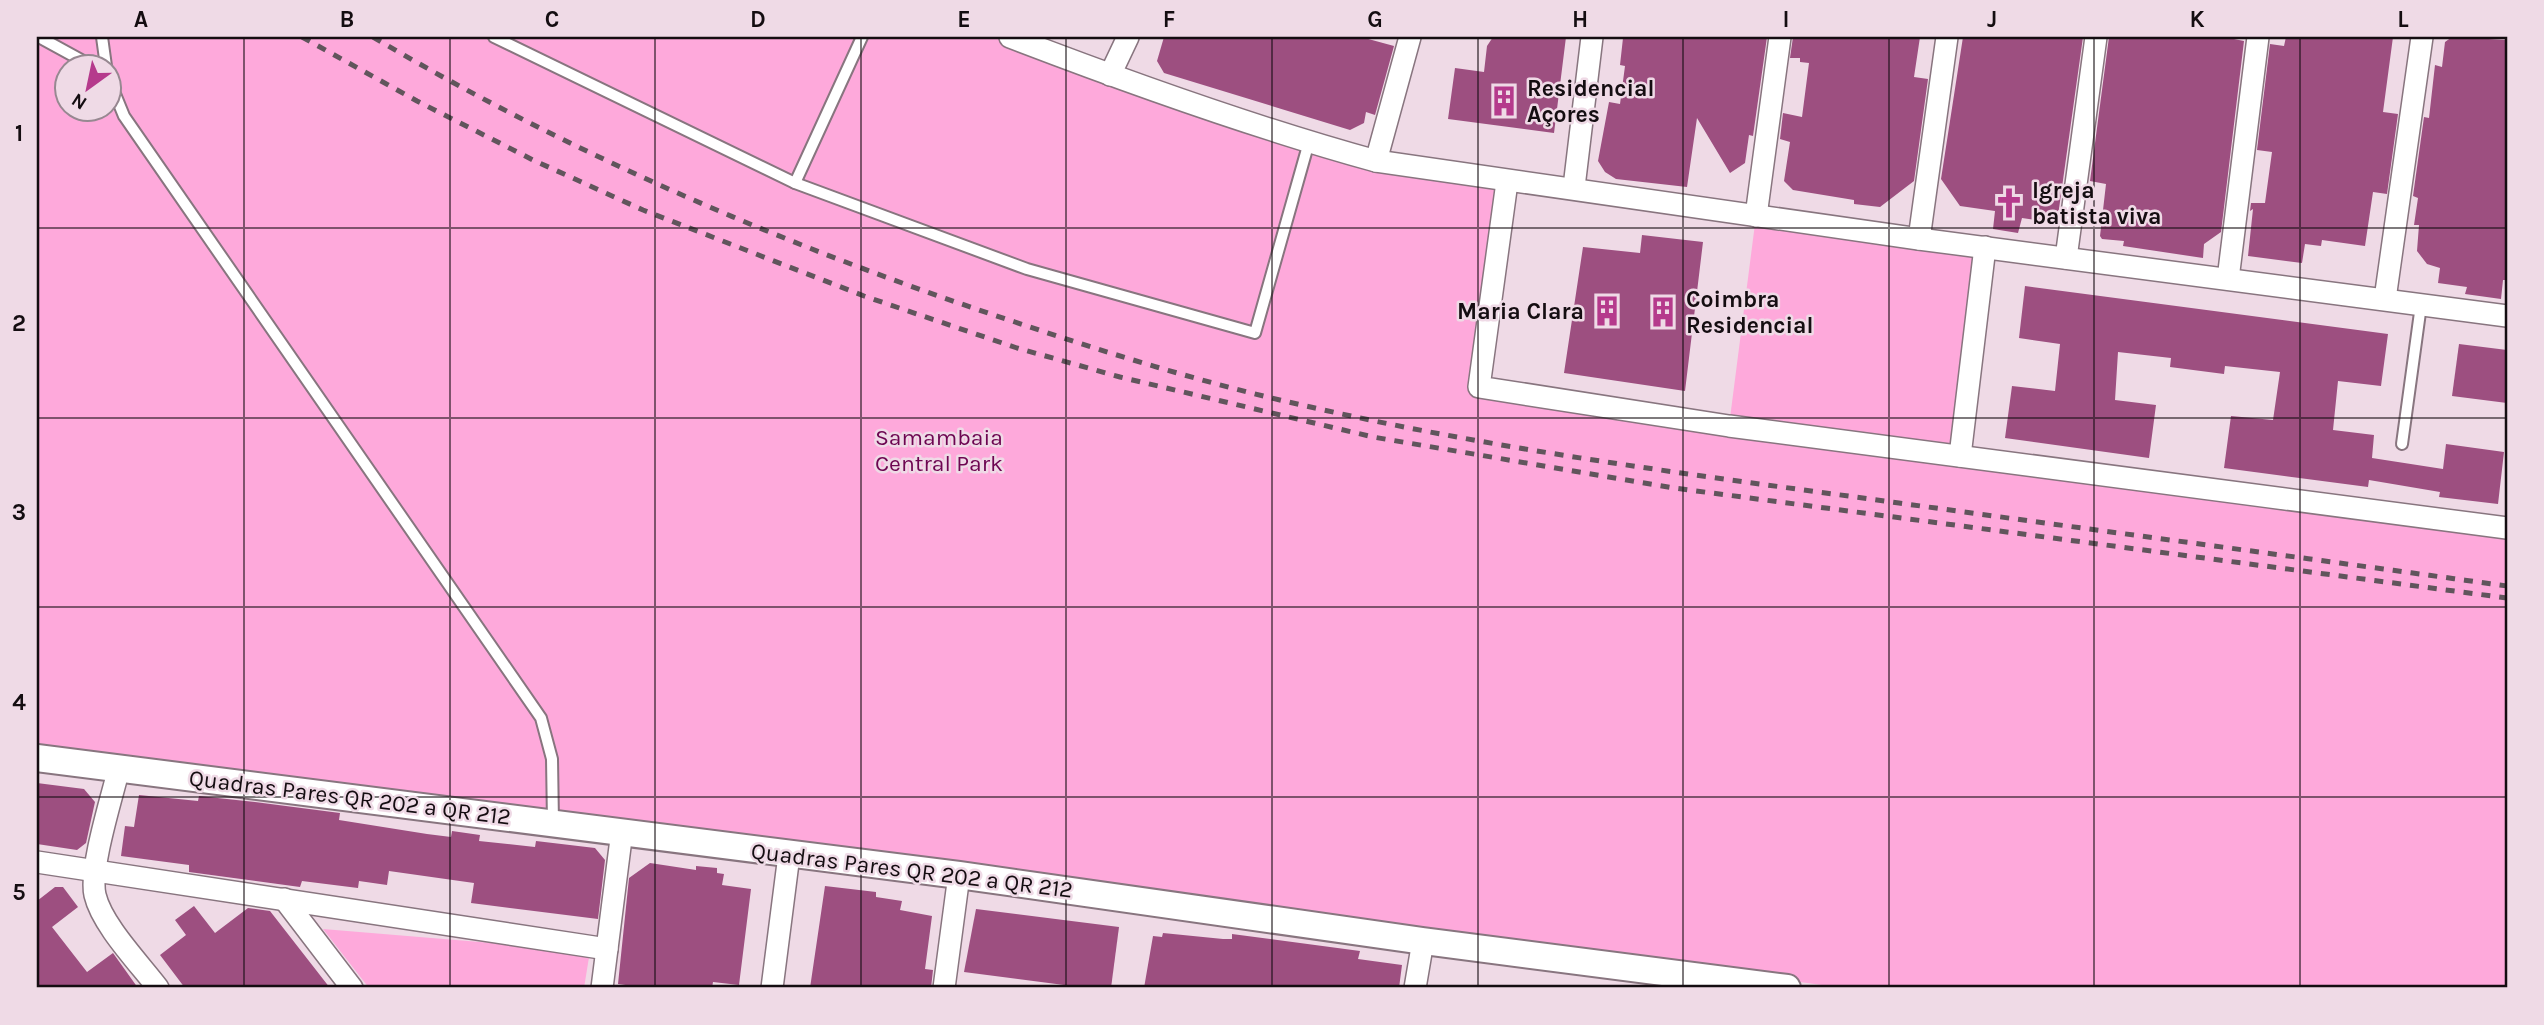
<svg xmlns="http://www.w3.org/2000/svg" width="2544" height="1025" viewBox="0 0 2544 1025" font-family="Karla,sans-serif">
<rect width="100%" height="100%" fill="#efdae6"/>
<g fill="#fea9db" fill-rule="evenodd">
<path d="M37 37H1019L1309 142 1507 182 1479 387 1729 426 1756 216 1985 247 1961 456 2507 528V988H1844L572 816 37 758ZM66 66H108V108H66Z"/>
<path d="M323 929 590 951 584 988H369Z"/>
</g>
<g fill="#9d4f80">
<path d="M1164 37H1361L1394 46 1375 115 1366 112 1364 123 1350 130 1164 73 1157 61Z"/>
<path d="M1493 37H1566L1554 133 1448 119 1455 68 1484 72 1487 46Z"/>
<path d="M1627 37H1767L1753 136 1749 135 1745 163 1730 173 1697 118 1687 187 1616 179 1605 172 1598 161 1609 102 1620 104 1625 66 1620 65 1623 38Z"/>
<path d="M1793 37H1920L1914 77 1928 79 1914 181 1880 207 1854 204V200L1793 190 1784 181 1790 142 1780 139 1783 113 1802 117 1809 63 1800 62V58H1790Z"/>
<path d="M1963 37H2083L2057 223 2022 218 2018 233 1993 229 1995 211 1960 206 1941 179Z"/>
<path d="M2109 37H2224L2244 41 2221 232 2204 244 2203 258 2123 246 2124 241 2102 239 2100 236 2106 184 2090 181Z"/>
<path d="M2286 37H2393L2383 112 2398 114 2387 194 2373 192 2365 246 2322 240 2321 246 2305 244 2302 263 2248 256 2253 209 2250 211 2251 203H2265L2272 152 2257 150 2270 44 2284 46Z"/>
<path d="M2452 37 2507 40V280H2503L2501 299 2465 294 2467 287 2438 283 2440 268 2427 264 2417 251 2419 225H2414L2418 198 2413 196 2424 117 2429 118 2435 65 2442 67 2445 42Z"/>
<path d="M1642 235 1703 242 1685 391 1564 373 1583 247 1640 253Z"/>
<path d="M2025 286 2388 334 2381 386 2338 381 2333 430 2374 435 2372 458 2443 469 2446 444 2504 452 2498 504 2439 497 2440 492 2369 480 2368 487 2224 468 2231 416 2273 420 2280 372 2225 366 2224 374 2170 367 2171 358 2118 352 2115 400 2156 405 2149 458 2005 438 2012 386 2055 391 2060 344 2019 338Z"/>
<path d="M2459 344 2507 350V403L2452 396Z"/>
<path d="M37 783 84 789 95 802 86 843 77 850 37 844Z"/>
<path d="M139 795 198 801 199 796 255 802 340 813 339 820 427 834 451 837 452 831 480 835 479 841 535 847 536 841 595 848 605 860 598 919 471 903 474 883 389 871 387 885 359 881 358 888 302 881 300 887 189 872V865L121 856 125 826 134 827Z"/>
<path d="M650 863 696 870V866L717 868V873L724 874 722 885 751 889 739 985 713 982 712 988H648L618 984 629 878Z"/>
<path d="M825 886 876 892V897L902 901 900 910 932 916 925 969 933 970 931 988H810Z"/>
<path d="M55 887H63L78 907 52 927 87 972 113 953 138 988H37V901Z"/>
<path d="M194 906 215 933 248 908 270 911 330 988H185L160 955 186 935 175 920Z"/>
<path d="M976 909 1119 927 1111 988H1087L964 972Z"/>
<path d="M1163 933 1223 939H1232V934L1360 951 1358 959 1402 965 1399 988H1144L1153 936 1162 937Z"/>
</g>
<g fill="none" stroke-linecap="round" stroke-linejoin="round">
<g stroke="#88757f" stroke-width="14">
<g id="service">
<path d="M39 37 92 66"/>
<path d="M102 37 106 66"/>
<path d="M494 37 795 183 1027 269 1255 333 1309 142"/>
<path d="M108 77 124 116 541 718 552 759 553 822"/>
<path d="M795 183 862 37"/>
<path d="M2402 444 2421 305"/>
</g>
</g>
<g stroke="#88757f" stroke-width="24">
<g id="minor">
<path d="M1010 37C1130 83 1252 127 1376 161L1919 239 2507 316"/>
<path d="M1110 75 1128 37"/>
<path d="M1376 161 1410 37"/>
<path d="M1507 182 1479 387 1729 426 2507 528"/>
<path d="M1574 187 1592 37"/>
<path d="M1756 216 1780 37"/>
<path d="M1919 239 1947 37"/>
<path d="M2066 258 2096 37"/>
<path d="M2228 279 2258 37"/>
<path d="M2385 299 2422 37"/>
<path d="M1960 456 1985 247"/>
<path d="M119 768C112 797 89 869 95 895 102 925 139 963 158 988"/>
<path d="M37 862 607 949"/>
<path d="M284 899 352 988"/>
<path d="M602 988 622 831"/>
<path d="M772 988 789 855"/>
<path d="M944 988 959 875"/>
<path d="M1415 988 1423 941"/>
</g>
</g>
<g stroke="#88757f" stroke-width="30">
<path id="tertiary" d="M37 758 959 875 1423 941 1787 988"/>
</g>
<use href="#service" stroke="#fff" stroke-width="10"/>
<use href="#minor" stroke="#fff" stroke-width="21"/>
<use href="#tertiary" stroke="#fff" stroke-width="26"/>
<g stroke="#61555c" stroke-width="5" stroke-dasharray="9 9" stroke-linecap="butt">
<path d="M302 37 417 101 533 160 643 210 864 296 1017 348 1120 377 1373 437 1674 488 2507 598"/>
<path d="M373 37C574 156 793 249 1015 322 1113 355 1214 386 1315 408 1508 452 1703 476 1899 503 2102 531 2305 558 2507 586"/>
</g>
</g>
<path fill="none" stroke="#140d11" stroke-width="2" stroke-opacity="0.55" d="M244 37V988M450 37V988M655 37V988M861 37V988M1066 37V988M1272 37V988M1478 37V988M1683 37V988M1889 37V988M2094 37V988M2300 37V988M37 228H2507M37 418H2507M37 607H2507M37 797H2507"/>
<defs>
<g id="building-bare" transform="scale(2.415)"><path d="M-4-6H4V6H1V3H-1V6H-4ZM-2.5-4.3h1.7v1.8h-1.7ZM.8-4.3h1.7v1.8H.8ZM-2.5-1h1.7V.8h-1.7ZM.8-1h1.7V.8H.8Z" fill="#b53a8c" stroke="#efdae6" stroke-width="2.5" paint-order="stroke"/></g>
<g id="church-bare" transform="scale(2.415)"><path d="M-1.2-6h2.4v3.5h3.3v2.4h-3.3V6h-2.4V-.1h-3.3v-2.4h3.3Z" fill="#b53a8c" stroke="#efdae6" stroke-width="2.5" paint-order="stroke"/></g>
</defs>
<g fill-rule="evenodd">
<use href="#building-bare" x="1504" y="101"/>
<use href="#church-bare" x="2009" y="203"/>
<use href="#building-bare" x="1607" y="311"/>
<use href="#building-bare" x="1663" y="312"/>
</g>
<g text-anchor="middle" stroke-width="5" stroke-linejoin="round" paint-order="stroke">
<g font-size="23" font-weight="bold" fill="#140d11" stroke="#efdae6" text-anchor="start">
<text x="1527" y="96">Residencial<tspan x="1527" dy="26">Açores</tspan></text>
<text x="2032" y="198">Igreja<tspan x="2032" dy="26">batista viva</tspan></text>
<text x="1686" y="307">Coimbra<tspan x="1686" dy="26">Residencial</tspan></text>
<text x="1584" y="319" text-anchor="end">Maria Clara</text>
</g>
<g font-size="23" fill="#6d0551" stroke="#efdae6">
<text x="939" y="445">Samambaia<tspan x="939" dy="26">Central Park</tspan></text>
</g>
<g font-size="23" fill="#140d11" stroke="#efdae6">
<text transform="translate(350 797) rotate(7)" y="8">Quadras Pares QR 202 a QR 212</text>
<text transform="translate(912 870) rotate(7)" y="8">Quadras Pares QR 202 a QR 212</text>
</g>
</g>
<rect width="2544" height="1025" fill="none" stroke="#efdae6" stroke-width="77"/>
<g transform="translate(88 88) rotate(213)"><circle r="33" fill="#efdae6" stroke="#978891" stroke-width="2"/>
<path d="M0-5L12 26L0 18L-12 26Z" fill="#b53a8c"/>
<text y="-10" font-size="19" font-weight="bold" text-anchor="middle" fill="#140d11">N</text>
</g>
<rect x="38" y="38" width="2468" height="948" fill="none" stroke="#140d11" stroke-width="2.5"/>
<g font-size="23" text-anchor="middle" font-weight="bold" fill="#140d11">
<text x="141" y="27">A</text>
<text x="347" y="27">B</text>
<text x="552" y="27">C</text>
<text x="758" y="27">D</text>
<text x="964" y="27">E</text>
<text x="1169" y="27">F</text>
<text x="1375" y="27">G</text>
<text x="1580" y="27">H</text>
<text x="1786" y="27">I</text>
<text x="1992" y="27">J</text>
<text x="2197" y="27">K</text>
<text x="2403" y="27">L</text>
<text x="19" y="141">1</text>
<text x="19" y="331">2</text>
<text x="19" y="520">3</text>
<text x="19" y="710">4</text>
<text x="19" y="900">5</text>
</g>
</svg>
